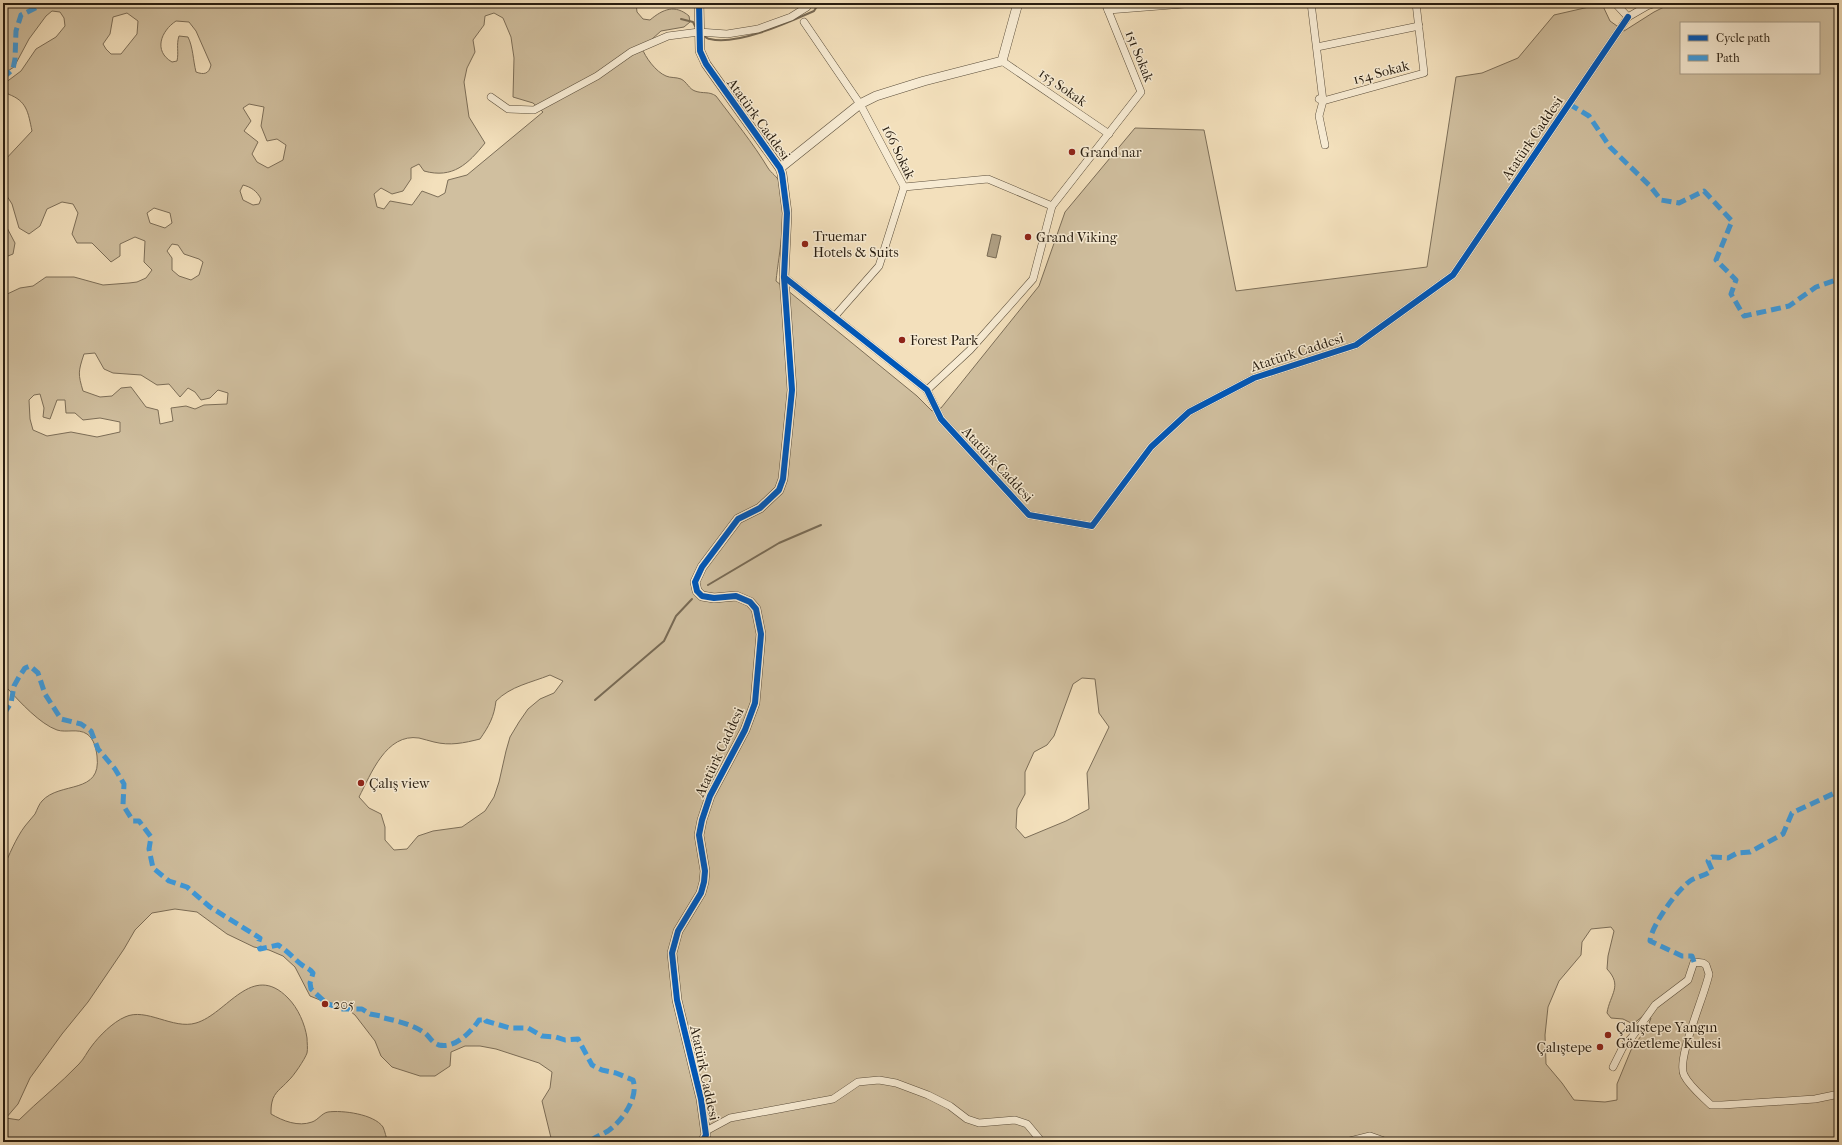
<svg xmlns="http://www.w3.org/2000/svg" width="1842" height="1145" viewBox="0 0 1842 1145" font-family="'IM FELL French Canon',serif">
<rect width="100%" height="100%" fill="#f3e0bc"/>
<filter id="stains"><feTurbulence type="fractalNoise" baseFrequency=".005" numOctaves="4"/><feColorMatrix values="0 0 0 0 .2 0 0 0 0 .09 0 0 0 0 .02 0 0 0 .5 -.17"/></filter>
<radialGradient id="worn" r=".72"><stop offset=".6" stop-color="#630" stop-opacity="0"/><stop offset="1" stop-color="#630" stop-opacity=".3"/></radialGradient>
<g fill="#d0bf9f" stroke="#7c6e58" fill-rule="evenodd">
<path d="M3 3H636L637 12 643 19 650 20C663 9 675 4 689 16L690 22 684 27 661 31 642 48C645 57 656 72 666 76 670 78 676 77 681 79 687 82 689 89 695 91 703 94 709 91 716 96 734 120 753 143 768 168 771 173 778 177 780 183 788 211 779 252 776 281L917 396 932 411 941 408 1039 286 1065 212 1135 128 1204 130 1236 291 1427 267 1456 77 1482 73 1518 58 1554 15 1602 4 1610 21 1624 31 1654 12 1672 3H1839V1142H552L542 1101 550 1088 552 1072 539 1063 496 1049 480 1046H465L451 1052 450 1066 435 1076H420L392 1067 381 1056 375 1041 355 1015 342 1005 325 1002 310 996 295 967 283 956 269 950 254 947 227 934 197 912 175 909 152 913 135 930 124 949 88 1002 62 1034 30 1078 18 1104 6 1118 19 1120C38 1101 60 1084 79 1064 84 1059 87 1052 91 1047 99 1036 113 1022 125 1017 146 1007 173 1030 196 1023 227 1014 252 961 288 998 298 1008 305 1024 307 1038 307 1042 308 1049 307 1053 305 1059 293 1077 288 1081 282 1088 274 1092 272 1102 271 1106 271 1110 271 1114 283 1121 298 1127 312 1122 318 1120 322 1113 328 1112 342 1110 374 1114 383 1127 385 1131 386 1138 388 1142H3V869C9 855 16 838 25 826 28 822 32 818 35 814 37 810 39 804 42 801 60 781 102 795 97 756 96 748 94 739 87 734 78 728 66 733 57 730 40 724 20 702 8 689L3 688V296L20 288 33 286 46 277H74L103 285 129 283 137 282 146 278 152 270 144 262 145 241 135 237 120 244V256L111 262 92 243H77L72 234 78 213 73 204 62 202 47 209 40 226 29 234 19 228 12 204 3 190V162L32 131C28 112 27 101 8 94L5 83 21 71 36 49 56 37 65 26 64 18 60 12 52 11 46 16 29 39 14 67 3 74ZM127 13 138 21 137 34 121 54H111L106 49 103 44 110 34 113 17ZM494 13 503 18 511 37 514 58 513 97 533 103 543 112 467 175 448 180 445 193 438 197 422 191 412 205 390 201 384 209 377 207 374 194 381 188 392 194 403 191 411 179V168L419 164 424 171C453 179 468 164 485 143L469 117 464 82 467 68 475 52 473 40 484 25 485 16ZM176 21 189 22 196 31 211 65C209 74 204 75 196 72 193 60 193 47 188 37L179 36C176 45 179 52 177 61L172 62C153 51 161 31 176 21ZM1681 23H1819V73H1681ZM249 104 264 107 261 126 267 141 277 139 286 145 283 160 268 168 257 162 252 154 258 142 244 131 251 121 243 108ZM243 185C251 187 257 191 261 199L259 204 253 205 243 200 240 191ZM154 208 170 213 172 223 165 228 150 223 147 213ZM172 244 178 245 184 254 199 259 203 262 199 275 191 280 179 276 172 270V258L167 251ZM95 353 104 369 113 373 141 375 157 385 169 384 180 397 188 388 195 392 201 400 210 398 218 390 228 393 227 404 204 405 195 409 186 406 171 408 173 421 160 424 158 410 146 407 131 387 121 388 112 396 100 397 83 391C78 374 78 372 84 354ZM40 394 44 408 43 417 50 419 57 400H65L66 413H75L83 420 100 418 120 422V432L97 437 71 432 47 436 33 430 30 419 29 400 34 395ZM550 675 563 681 554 693 540 699 528 709 519 722 510 737 506 751 499 782 494 797 485 811 462 827 433 831 418 836 407 849 394 850 385 840V827L381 814 369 808 359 797C371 774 386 733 419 738 424 739 429 741 434 742 450 746 464 743 480 739 489 726 494 717 496 701 511 686 530 683 550 675ZM1082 678 1095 679 1099 713 1109 727 1087 773 1089 809 1066 821 1025 838 1016 828 1017 809 1025 794V772L1034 752 1047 745 1054 736 1073 684ZM1611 927 1614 931 1608 956 1607 969C1623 986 1610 994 1607 1013L1611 1018 1623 1019 1633 1024 1643 1016 1651 1018 1648 1026 1631 1050 1617 1084V1100L1605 1102 1574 1100 1562 1083 1546 1064 1545 1035 1548 1007 1559 981 1581 955 1582 942 1591 929Z"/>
<path d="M3 223 5 224 15 243 13 254 8 256 3 252Z"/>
</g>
<path fill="#ae9e82" stroke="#786a54" d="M992 234 1001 236 996 258 987 256Z"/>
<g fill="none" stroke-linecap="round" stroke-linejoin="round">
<g stroke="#786a54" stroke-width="2">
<path d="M681 19 693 22 695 26"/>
<path d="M702 34C704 36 707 39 710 39 737 46 789 22 814 11L819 3"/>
<path d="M708 585 779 543 821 525"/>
<path d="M595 700 664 641 676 616 692 599"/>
</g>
<g stroke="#5b4e3b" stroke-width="8">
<g id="minor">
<path d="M1311 3 1323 101 1424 73 1416 3"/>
<path d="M1615 3 1628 17 1647 6 1656 3"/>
<path d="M1108 10 1197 3"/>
<path d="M804 22 860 104 904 187 879 266 835 316"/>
<path d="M1317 47 1419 26"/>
<path d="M1002 61 1109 134"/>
<path d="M491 97 508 109 534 110 597 76 631 52 668 36 699 32 727 34 758 29 791 17 807 7 809 3"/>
<path d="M1319 99 1323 101 1319 116 1325 145"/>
<path d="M904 187 988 179 1052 206 1141 92 1105 3"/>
<path d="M784 277 927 390 941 419 1029 515 1092 526 1151 447 1189 412 1254 378 1356 345 1453 275 1628 17"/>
<path d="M927 390 970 350 1033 279 1052 206"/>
<path d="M1613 1067 1623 1047 1632 1037 1655 1005 1688 980 1694 962 1703 963 1706 965 1709 974C1705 995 1676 1059 1684 1075 1690 1087 1702 1096 1711 1105H1722L1815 1099 1839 1094"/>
<path d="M706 1131 730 1118 833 1099 858 1082 879 1080 896 1083 928 1095 950 1106 967 1119 979 1123 1015 1120 1027 1124 1042 1142"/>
<path d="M1139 1142H1175"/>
<path d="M1346 1142 1370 1136 1387 1142"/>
</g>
</g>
<g stroke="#5b4e3b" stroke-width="10">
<g id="tertiary">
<path d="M699 3 700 51 706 64 780 168 782 174 787 213 784 277 792 390 783 479 779 490 760 508 738 519 702 567 695 582 697 591 702 596 714 598 736 596 750 602 756 609 761 634 755 703 745 730 710 796 702 820 699 835 705 871 704 882 701 893 678 931 672 953 677 1000 701 1099 706 1135 702 1142"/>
<path d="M780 168 860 104 876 96 924 81 1002 61 1018 3"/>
</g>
</g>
<use href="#minor" stroke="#f7ebd3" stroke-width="7"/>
<use href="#tertiary" stroke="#f7ebd3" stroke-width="9"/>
<g stroke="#3d9bde" stroke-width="5" stroke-dasharray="10 5" stroke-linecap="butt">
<path d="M3 78 13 69 15 59 16 31 21 15 46 3"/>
<path d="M1569 104 1589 116 1610 147 1650 186 1661 200 1679 203 1704 191 1732 221 1716 260 1736 280 1731 294 1744 316 1789 306 1816 287 1839 279"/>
<path d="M3 712H5L11 703 14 686 19 677 25 668 30 666 38 673 45 694 61 719 81 724 91 731 98 749 115 769 124 784 123 805 133 821H139L151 837 149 849 153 868 169 881 187 887 210 907 260 938 258 944 260 949 278 945C288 951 293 958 302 965 306 968 309 968 313 973L310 983 311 989 326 1003 341 1009H362L370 1014 381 1016 384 1018C398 1021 413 1025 425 1033 430 1037 432 1043 439 1045 455 1049 472 1031 479 1020H482L484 1018 486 1021 510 1028H528L542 1036 556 1037 565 1040 578 1039 592 1065 602 1070 616 1073 633 1080C639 1098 622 1121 608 1131 601 1135 595 1137 589 1142"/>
<path d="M1694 962 1692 956H1682L1650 941C1651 926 1677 890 1690 881 1697 876 1706 876 1712 870L1708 861 1712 857 1728 858 1737 853 1750 852 1783 834 1792 813 1839 791"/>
</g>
<g stroke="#f7ebd3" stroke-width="8">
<g id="cycleway">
<path d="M699 3 700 51 706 64 780 168 782 174 787 213 784 277 792 390 783 479 779 490 760 508 738 519 702 567 695 582 697 591 702 596 714 598 736 596 750 602 756 609 761 634 755 703 745 730 710 796 702 820 699 835 705 871 704 882 701 893 678 931 672 953 677 1000 701 1099 706 1135 702 1142"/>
<path d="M784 277 927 390 941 419 1029 515 1092 526 1151 447 1189 412 1254 378 1356 345 1453 275 1628 17"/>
</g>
</g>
<use href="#cycleway" stroke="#0057b8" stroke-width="6"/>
</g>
<g fill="#8f2418" stroke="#f7ebd3" stroke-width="1.5">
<circle cx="1072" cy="152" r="4"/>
<circle cx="1028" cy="237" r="4"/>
<circle cx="805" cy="244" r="4"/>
<circle cx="902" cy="340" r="4"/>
<circle cx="361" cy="783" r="4"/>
<circle cx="325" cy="1004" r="4"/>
<circle cx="1608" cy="1035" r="4"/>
<circle cx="1600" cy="1047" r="4"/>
</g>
<g text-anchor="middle" stroke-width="3" stroke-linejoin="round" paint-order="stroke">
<g font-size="14" fill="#281d10" stroke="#f7ebd3">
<text transform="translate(1140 56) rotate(68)" y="5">151 Sokak</text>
<text transform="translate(1381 72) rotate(-15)" y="5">154 Sokak</text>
<text transform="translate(1063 87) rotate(35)" y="5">153 Sokak</text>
<text transform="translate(759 119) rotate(54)" y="5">Atatürk Caddesi</text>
<text transform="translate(1532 138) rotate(-56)" y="5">Atatürk Caddesi</text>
<text transform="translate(899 152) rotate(64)" y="5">166 Sokak</text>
<text transform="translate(1297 352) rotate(-18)" y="5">Atatürk Caddesi</text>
<text transform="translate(998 464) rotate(47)" y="5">Atatürk Caddesi</text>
<text transform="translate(719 752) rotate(-65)" y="5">Atatürk Caddesi</text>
<text transform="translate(705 1073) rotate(78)" y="5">Atatürk Caddesi</text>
</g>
<g font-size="14" fill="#281d10" stroke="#f7ebd3" text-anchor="start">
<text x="1080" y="157">Grand nar</text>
<text x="813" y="241">Truemar<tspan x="813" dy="16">Hotels &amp; Suits</tspan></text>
<text x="1036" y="242">Grand Viking</text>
<text x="910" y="345">Forest Park</text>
<text x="369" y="788">Çalış view</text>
<text x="333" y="1009">205</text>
<text x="1616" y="1032">Çalıştepe Yangın<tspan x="1616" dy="16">Gözetleme Kulesi</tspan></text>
<text x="1592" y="1052" text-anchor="end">Çalıştepe</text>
</g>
</g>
<rect width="1842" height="1145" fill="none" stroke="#f3e0bc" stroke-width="16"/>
<rect x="4" y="4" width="1834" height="1137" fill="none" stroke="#281d10" stroke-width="2"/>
<rect x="8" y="8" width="1826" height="1129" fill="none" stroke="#281d10"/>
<rect x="1680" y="22" width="140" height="52" fill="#f7ebd3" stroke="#a49985"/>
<rect x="1688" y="35" width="20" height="6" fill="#0057b8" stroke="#a49985"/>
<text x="1716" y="42" font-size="12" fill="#281d10">Cycle path</text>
<rect x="1688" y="55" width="20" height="6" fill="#3d9bde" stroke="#a49985"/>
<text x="1716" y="62" font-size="12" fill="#281d10">Path</text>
<rect width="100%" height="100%" filter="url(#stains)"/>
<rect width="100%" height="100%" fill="url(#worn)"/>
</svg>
